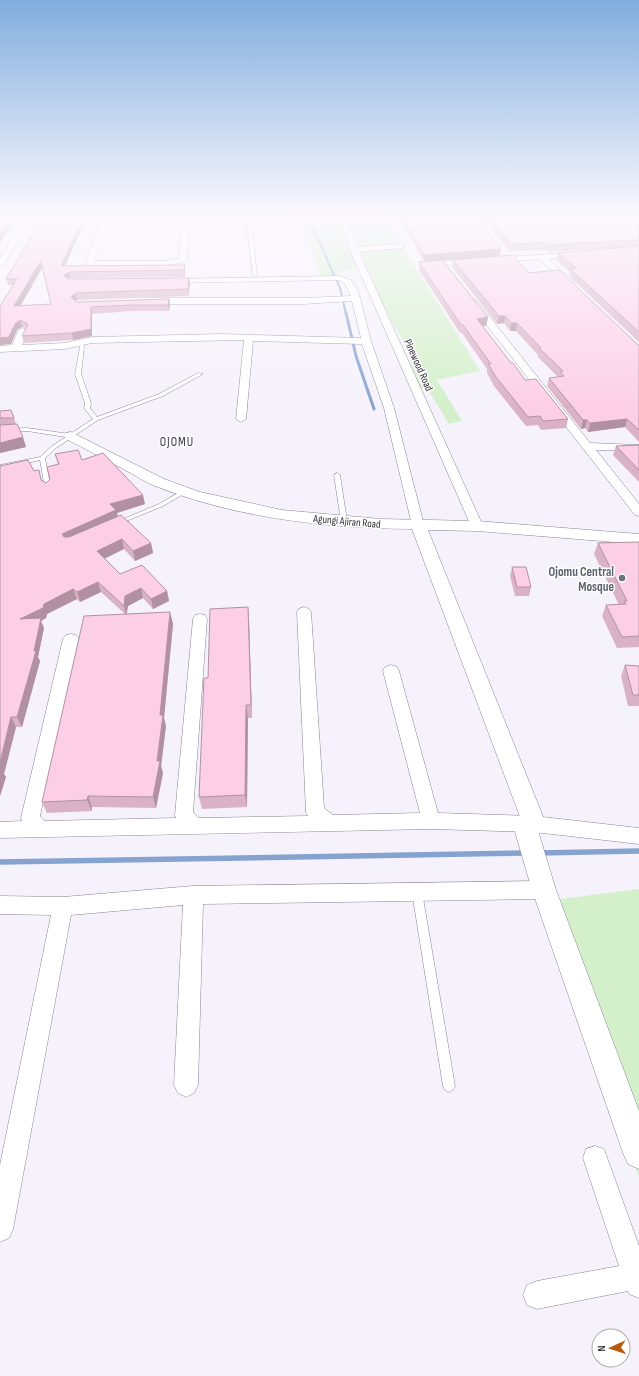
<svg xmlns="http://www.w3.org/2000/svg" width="639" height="1376" viewBox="0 0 639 1376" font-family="'Sofia Sans Condensed',sans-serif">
<rect width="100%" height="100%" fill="#f6f2fc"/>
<g fill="#d3f0ca">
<path d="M300 215H379L386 225H389L480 371 437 380 462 421 449 424 427 388H416L408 349 362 269 347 270 333 276 321 275Z"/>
<path d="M639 889V1177L537 902Z"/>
</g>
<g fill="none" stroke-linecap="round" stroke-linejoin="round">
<path stroke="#86a3d0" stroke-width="2" d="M307 215 340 288 346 314"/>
<path stroke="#86a3d0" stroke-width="3" d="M346 313 356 356 374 409"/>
<g stroke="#86a3d0" stroke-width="5.5">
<path d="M539 853 639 851"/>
<path d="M0 862 527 853"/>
</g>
<g stroke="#8b8197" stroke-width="1">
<g id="service">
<path d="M246 215H250L257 275 255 276 253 275Z"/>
<path d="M78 341H82L84 347 81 374 91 403 90 408 97 417 159 394 198 373 203 374 163 396 98 420 56 448 45 458 51 489 48 491 45 489 40 460 0 469V465L40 457 52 446 66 437 27 431 0 433V429L27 428 70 434 93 419 84 408 85 403 75 374 80 347Z"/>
<path d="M337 473 340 475 347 521 344 523 341 521 334 475Z"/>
<path d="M185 489 187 490V492L163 506 119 524 117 525 114 523 159 504Z"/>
<path d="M417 887 421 889 422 892 455 1086 453 1090 449 1092 445 1090 443 1086 412 892 413 889Z"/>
</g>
</g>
<g stroke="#8b8197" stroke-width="1">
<g id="minor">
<path d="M335 215H343L344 220 354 235 357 247 401 244 405 246 401 248 359 252 483 526 482 529H472L471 526 350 250 346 235 336 220Z"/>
<path d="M0 219 176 222 189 227 187 260C176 269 108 265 91 265H88L86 260 100 225 29 224 4 264 0 266V258L22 224 0 223ZM107 225 175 226 181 228 179 258 165 261H94Z"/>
<path d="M512 220 516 222 515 224 489 226V229L501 245 500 247H494L481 229 482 225 495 221Z"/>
<path d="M579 252 583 254 582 256 548 259 575 283 576 285 572 288 569 287 540 259 425 267 421 265 425 263Z"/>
<path d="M340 276 351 280 357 289 360 298 371 341 394 408 424 525 423 528H413L412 525 384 408 362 344 253 341 246 419 241 422 236 419 244 340 92 343 65 349 0 352V346L12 345 18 331 23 328 28 331 22 345 65 343 92 337 222 334 361 338 352 301 303 304H147L143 301 147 298H303L351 296 345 284 339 280 169 283 165 281 169 279Z"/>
<path d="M474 300 477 301 590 443 639 445V451L596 450 639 504V516L635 515 471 305 470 303Z"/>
<path d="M304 607 309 609 311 612 324 808 333 815 420 813 383 671 385 667 391 665 397 667 399 671 438 813 534 816 639 828V844L534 832 431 829 0 838V822L22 821 21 818 63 639 66 635 71 634 76 635 79 639 40 816 45 821 176 818 175 815 193 619 195 615 200 614 205 615 207 619 193 812 199 818 308 816 306 812 297 612 299 609Z"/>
<path d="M544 881 551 884 554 890 551 896 544 899 203 904 198 1085 194 1093 186 1097 178 1093 174 1085 183 905 71 915 13 1229 9 1238 0 1242V1165L51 915 0 914V896L63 897 193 886Z"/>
<path d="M595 1146 604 1149 639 1246V1298L629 1294 628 1291 537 1309 527 1305 523 1295 527 1285 537 1281 619 1266 583 1158 586 1149Z"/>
</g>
</g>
<g stroke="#8b8197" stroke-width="1">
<path id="tertiary" d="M71 432 164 479 200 492 282 510 381 519 477 521 639 534V544L477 531 428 530 546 824 539 834 556 890 639 1111V1169L628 1164 623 1153 532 890 515 832 522 822 412 529C325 528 236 518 155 486 145 482 135 475 125 470 106 460 86 449 66 439L64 436 66 433Z"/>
</g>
<use href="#service" fill="#fff" fill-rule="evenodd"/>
<use href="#minor" fill="#fff" fill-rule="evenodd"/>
<use href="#tertiary" fill="#fff" fill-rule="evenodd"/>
</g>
<g fill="#dab2c6" fill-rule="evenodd">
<path d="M0 215H18L16 218H0Z"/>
<path d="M40 215H95H90L88 219 41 218Z"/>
<path d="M396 215H639V216L612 217 639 216V342L569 276 570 272 556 260 558 253 615 248 548 252 546 250 509 251 490 227 492 220 559 218 495 220 483 222 482 224 500 256 443 260 488 317 486 326H483L511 363 525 380 568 419 566 428 541 430 538 425 526 426 494 386 487 373V369L462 333H460L419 270V262L424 261 408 234H406Z"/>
<path d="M84 226 75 243 65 266 185 265V277L71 278 70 279 189 278 190 284 188 296 77 300 76 301 77 302 169 299 170 305 169 311H132L92 314V336L73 340 24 343 22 336 26 328 22 327 17 330 11 344 13 285H8L6 279 34 233 33 228ZM42 268 51 304 20 306 32 286V285Z"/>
<path d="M453 260 529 273 639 345V442L625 427 588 432 585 428 581 429 547 386 549 378 558 377 538 357V355L516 331H510L504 323 497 324 452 267Z"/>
<path d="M0 411 14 418 16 424 26 447 0 453Z"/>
<path d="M639 445V482L613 455 616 446Z"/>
<path d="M55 454 82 460 145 504 117 513 118 516 151 543 153 553 135 561 124 549 104 558 120 574 167 591 169 601 153 609 143 598 128 606 127 614 170 612 173 624 164 718 166 726 161 766 163 773 156 808 92 807V811L47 813 42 802 125 614 101 592 80 602 77 599 47 614 46 618 41 621 44 628 38 657 40 661 22 727H16L4 774 6 777 0 796 34 471 42 480 46 483 50 479 58 465Z"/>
<path d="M639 542V647L617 648 602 616 606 605H619L594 554 598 543Z"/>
<path d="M512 567 531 587 529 596H515L510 576Z"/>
<path d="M248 607 249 620 252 718H248L247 807 202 809 199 797 208 678Z"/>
<path d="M625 665 639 666V706H628L621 676Z"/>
</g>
<g fill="#b191a1">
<path d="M87 215H90L88 219Z"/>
<path d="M484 215H496L495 220 483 222 480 230 481 223Z"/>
<path d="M607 215H639L611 218Z"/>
<path d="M10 219 11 225 0 244V234Z"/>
<path d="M83 220 84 226 75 243 62 273 61 266 74 237Z"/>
<path d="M501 249 500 256 424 262V255Z"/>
<path d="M41 261 42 268 32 285 30 278Z"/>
<path d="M185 265V277L184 270Z"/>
<path d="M70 272 71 278 66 281 65 277V274Z"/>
<path d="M189 278 190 284 188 296V289Z"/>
<path d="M30 279 32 286 16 313 14 306Z"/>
<path d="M76 293 77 300 72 304 71 297Z"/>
<path d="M169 299 170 305 169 311 168 305Z"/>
<path d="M91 307 92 314V336L73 340 72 333Z"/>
<path d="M499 316H505L504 323 497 324Z"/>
<path d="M488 317 486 326 476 327 477 319Z"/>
<path d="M20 320 22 327 17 330 11 344 0 345V338L15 324Z"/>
<path d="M511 323H517L516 331H510Z"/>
<path d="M627 419 625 427 588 432 590 423Z"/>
<path d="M583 420H587L585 428 581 429Z"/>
<path d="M23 437 26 447 0 453V443Z"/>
<path d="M143 495 145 504 117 513 118 520 65 544 62 534 110 504Z"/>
<path d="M122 539 124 549 100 561 97 551Z"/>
<path d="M151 543 153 553 135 561 133 551Z"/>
<path d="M98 582 101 592 80 602 77 592Z"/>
<path d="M141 588 143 598 128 606 126 615 124 606 125 596Z"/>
<path d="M73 589 77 599 47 614 46 618 41 621 44 628 38 657 40 661 22 727 17 717 20 619 44 604Z"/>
<path d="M167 591 169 601 153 609 151 599Z"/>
<path d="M248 607 249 620 252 718 251 705Z"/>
<path d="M170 612 173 624 164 718 166 726 161 766 163 773 156 808 153 797 160 715Z"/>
<path d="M246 705 248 718 247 807 245 795Z"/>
<path d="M11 717 16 727 4 774 6 777 0 796V762Z"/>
<path d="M88 796 92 807V811L87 800Z"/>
</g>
<g fill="#fdcfe6" stroke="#b191a1" fill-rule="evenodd">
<path d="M400 215H484L481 223 501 249 424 255 408 227H406Z"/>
<path d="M564 215H607L613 218 639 216V240L549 245 547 243 510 244 492 220 562 218Z"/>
<path d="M0 218 10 219 0 234Z"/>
<path d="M37 220H83L74 237 61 266 185 265 184 270 70 272 65 274V277L70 279 189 278 188 289 76 293 71 297 77 302 169 299 168 305H131L91 307V329L72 333 22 336 28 324 20 320 15 324 9 337 0 338V306L17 279H6L37 228H33ZM41 261 51 304 14 306 30 279 29 278H30Z"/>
<path d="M639 246V332L570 269 576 268 558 253Z"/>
<path d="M513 255 529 273 559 270 637 344 639 345V430L627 419 590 423 587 420H583L549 378 564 376 560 372 563 371 539 348H541L517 323H511L505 316H499L453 260Z"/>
<path d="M442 260 488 317 477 319 511 363H513L525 380 536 379 568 419 543 421 540 416 528 417 496 377 488 364H491L463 325H461L419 262Z"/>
<path d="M11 410 14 418H0V411Z"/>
<path d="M17 424 23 437 0 443V425Z"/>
<path d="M639 445V470L616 446Z"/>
<path d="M78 450 82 460 103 453 143 495 110 504 116 510 62 534 64 537H69L121 515 151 543 133 551 122 539 97 551 120 574 142 565 167 591 151 599 141 588 125 596 124 606 98 582 77 592 73 589 44 604 43 608 20 619 41 618 34 651H36L17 717H11L0 762V466L28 460 34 471 39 470 41 480 46 483 50 479 47 467 59 464 55 454Z"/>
<path d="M639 542V636L622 637 606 605 626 604 624 601H627L598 543Z"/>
<path d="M512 567H526L531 587H517Z"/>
<path d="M248 607 251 705H246L245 795 199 797 204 678H208L210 609Z"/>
<path d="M170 612 160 715H163L157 761H160L153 797 88 796 87 800 42 802 84 616Z"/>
<path d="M625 665 639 666V695H633Z"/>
</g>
<linearGradient id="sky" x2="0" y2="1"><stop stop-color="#81adde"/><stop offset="0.53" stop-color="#fbf9fe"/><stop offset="1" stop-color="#fbf9fe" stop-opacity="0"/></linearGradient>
<rect width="639" height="407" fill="url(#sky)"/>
<circle fill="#6b7280" stroke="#fff" stroke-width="1.5" cx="622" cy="578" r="4"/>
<g text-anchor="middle" stroke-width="3" stroke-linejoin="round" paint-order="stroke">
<g font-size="11" fill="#332f38" stroke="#fff">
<text transform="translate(419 365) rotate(66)" y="4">Pinewood Road</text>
<text transform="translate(347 521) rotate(5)" y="4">Agungi Ajiran Road</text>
</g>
<g font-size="13" letter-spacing="1" fill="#3b3245" stroke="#fff">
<text x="177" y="446">OJOMU</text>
</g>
<g font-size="13" font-weight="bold" fill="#5b616d" stroke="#fff" text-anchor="end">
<text x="614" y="576">Ojomu Central<tspan x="614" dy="15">Mosque</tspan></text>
</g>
</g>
<g transform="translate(611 1348) rotate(267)"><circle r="19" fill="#ffffff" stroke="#adacaf"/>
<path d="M0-3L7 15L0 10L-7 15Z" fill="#b8590d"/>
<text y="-6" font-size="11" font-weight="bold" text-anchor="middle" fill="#332f38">N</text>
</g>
</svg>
